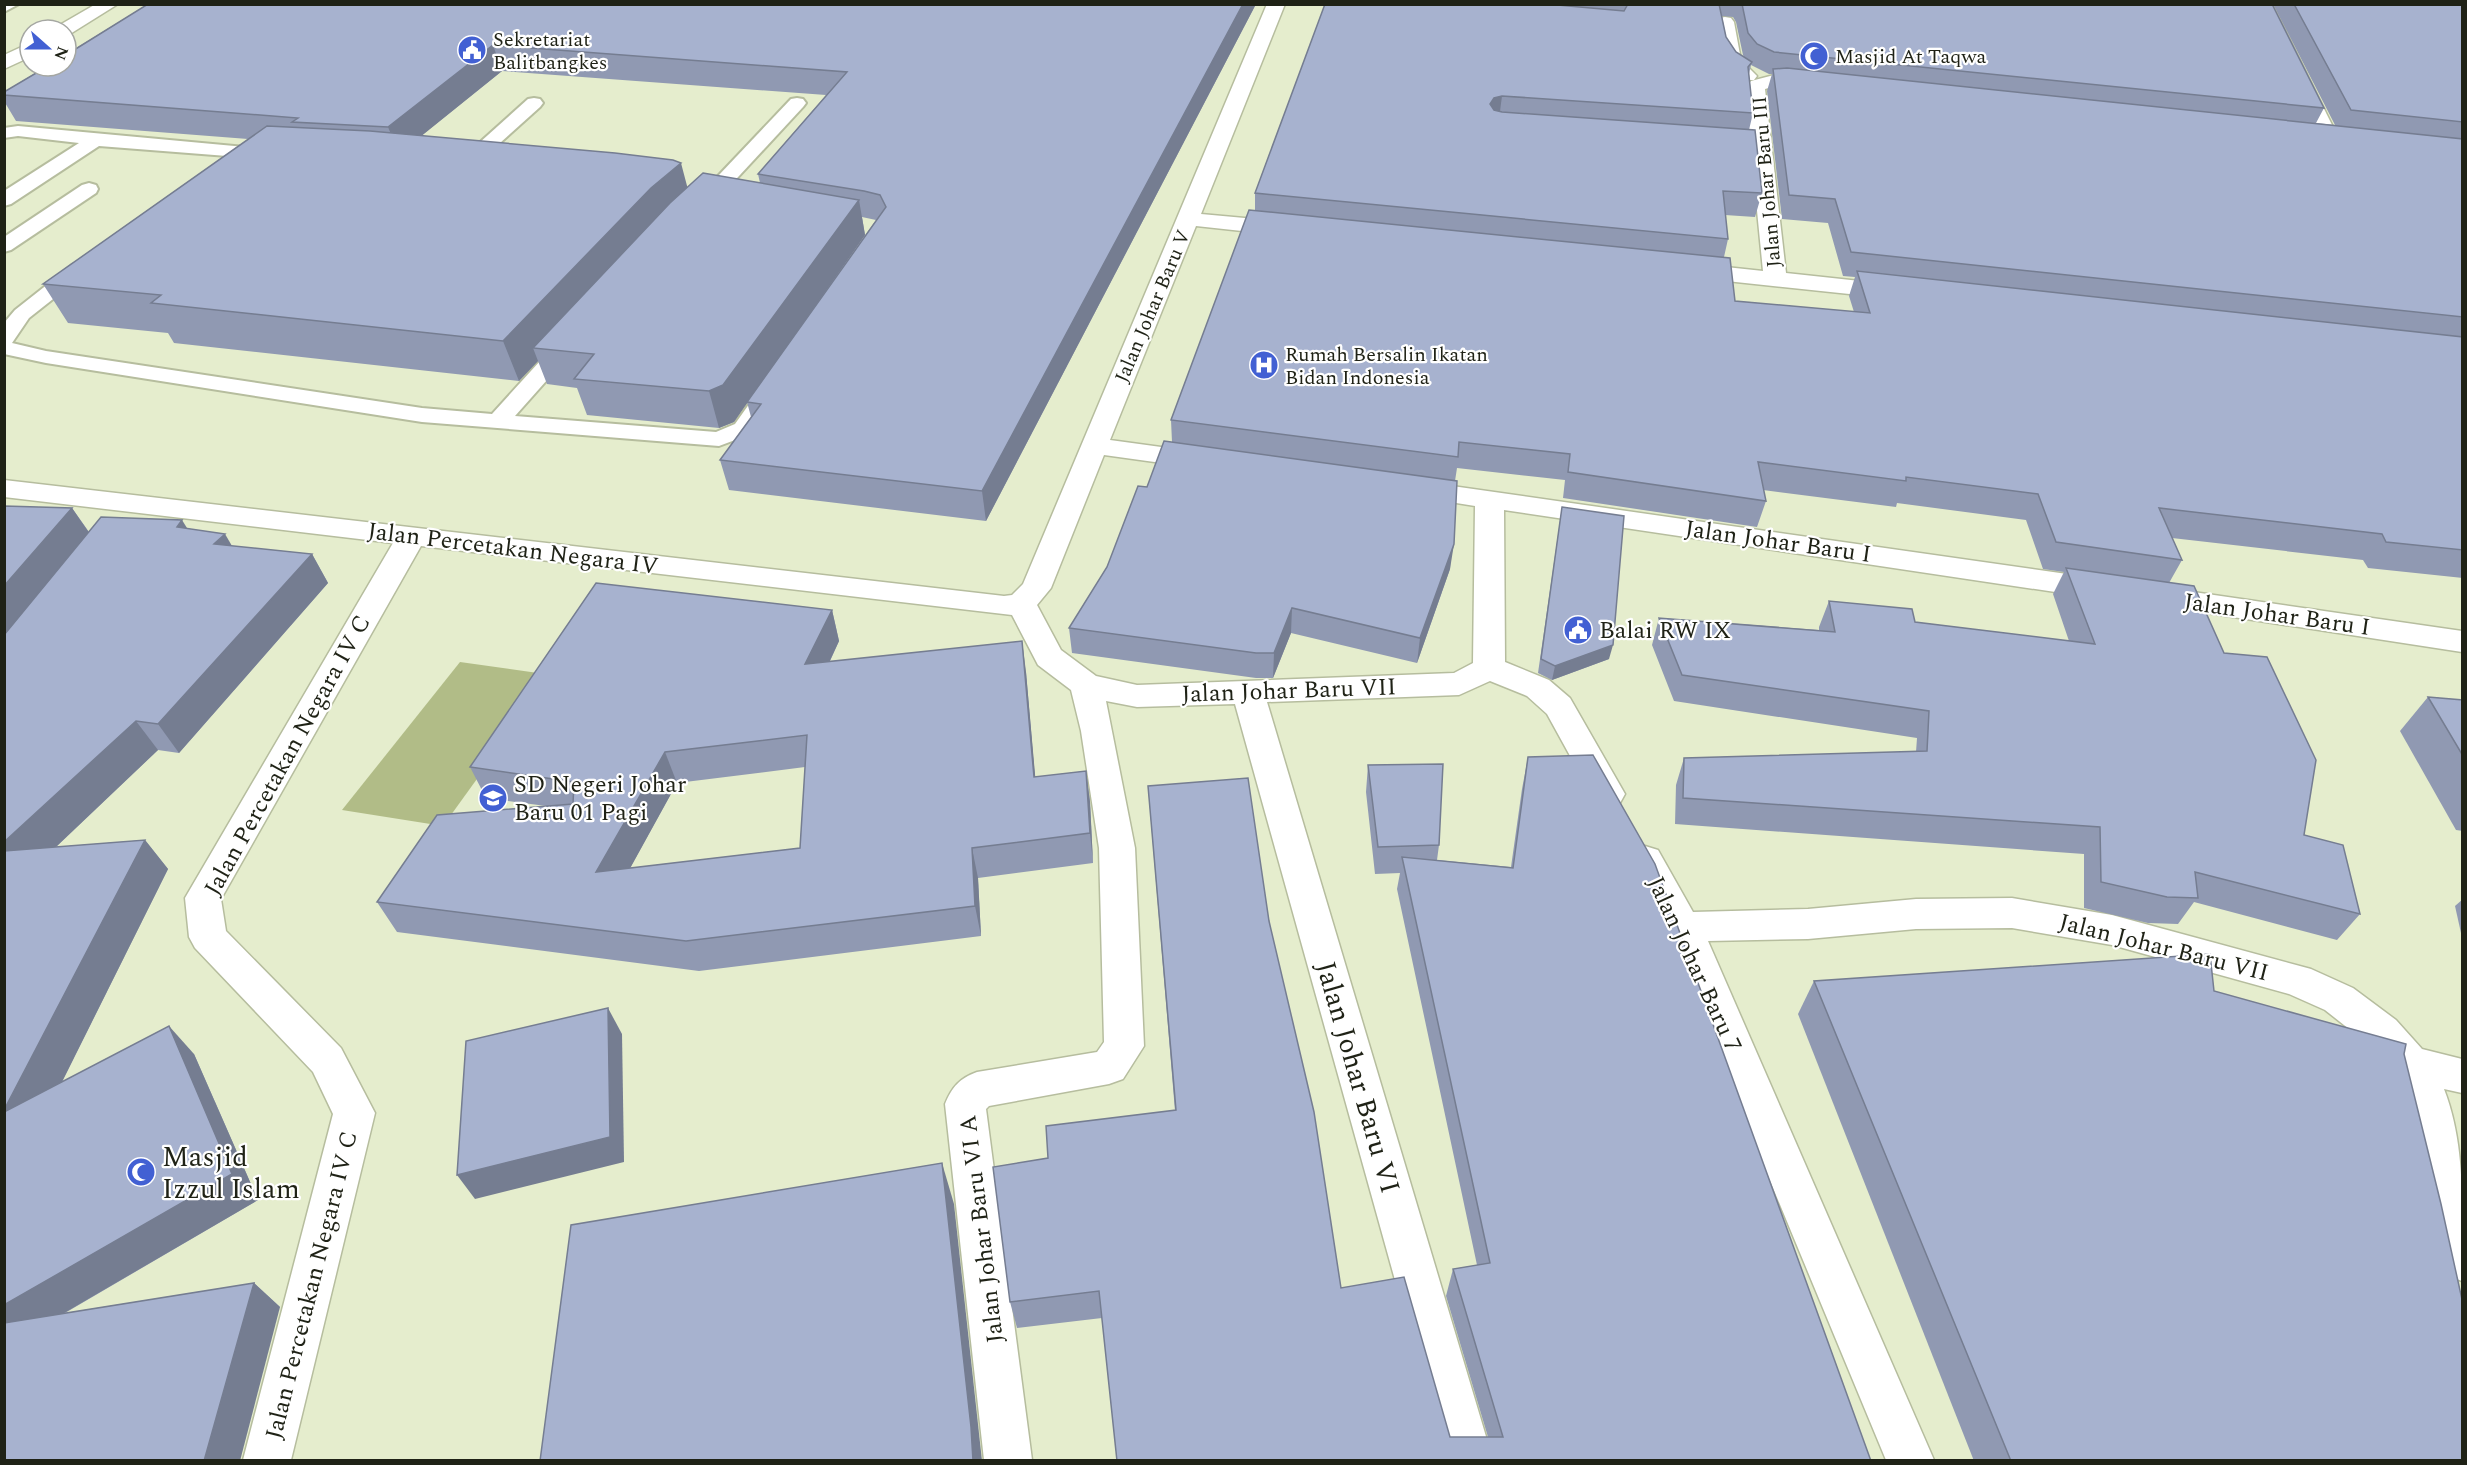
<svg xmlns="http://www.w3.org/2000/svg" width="2467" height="1465" viewBox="0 0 2467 1465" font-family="Spectral,serif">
<rect width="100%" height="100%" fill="#e5edcd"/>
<path fill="#b1bc87" d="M460 662 552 675 443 826 342 810Z"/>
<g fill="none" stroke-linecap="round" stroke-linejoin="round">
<g stroke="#b6bd9e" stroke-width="4">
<g id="service">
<path d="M4 4H19L4 12Z"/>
<path d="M534 98 540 99 543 103 540 107 471 169H459L456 165 459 161 528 99Z"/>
<path d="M797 98 803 99 806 103 803 107 714 203H700L698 199 700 195 791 99Z"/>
<path d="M18 126 267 149 273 150 276 154 273 158 267 159 99 146 11 204 4 206V191L79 143 18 136 4 138V128Z"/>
<path d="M89 183 96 185 98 189 96 193 11 250 4 252V237L82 185Z"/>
<path d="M79 263 86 265 89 269 86 273 29 318 12 343 46 351 422 408 492 414 560 339 568 338 576 339 579 344 515 416 716 432 735 424 757 393 765 391 773 393 776 398 751 434 719 446 422 422 46 363 4 354V323L15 310 72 265Z"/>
</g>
</g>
<g stroke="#b6bd9e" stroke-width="3">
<g id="minor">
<path d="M1267 4H1285L1201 214 1288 222 1296 224 1299 229 1296 234 1288 236 1196 226 1110 440 1205 453 1215 455 1219 461 1215 467 1205 469 1104 455 1051 588 1037 605 1061 650 1096 676 1137 685 1454 673 1473 663 1475 506 1400 494 1396 488 1400 482 1410 480 2102 579 2113 582 2117 589 2113 596 2102 599 1504 510 1505 662 1549 680 1570 698 1625 794 1620 803 1608 807 1596 803 1547 714 1527 696 1490 681 1459 695 1267 702 1493 1460H1445L1235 704 1137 707 1106 701 1135 848 1144 1046 1123 1079 1109 1084 989 1106 986 1109 1032 1460H984L945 1104C952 1087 960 1078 977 1072L1097 1052 1104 1042 1099 848 1081 731 1071 690 1038 665 1012 615 421 546 221 899 226 931 341 1048 375 1113 291 1460H243L333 1114 313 1072 195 948 189 937 185 898 393 543 4 497V480L1004 596 1012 595 1023 584Z"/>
<path d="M2254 4H2272L2339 139 2336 143 2329 145 2322 143 2319 139Z"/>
<path d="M1725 17 1731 18 1734 22 1741 60 1757 76 1754 80H1740C1719 66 1718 45 1716 22L1719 18Z"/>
<path d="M1774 75 1820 81 1823 85 1820 89C1802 94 1783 84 1765 89L1786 273 1897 285 1905 287 1909 292 1905 297 1897 299 1689 277 1681 275 1677 270 1681 265 1689 263 1763 271 1745 89 1751 81Z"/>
<path d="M2159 587 2462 631V652L2148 604 2144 597 2148 590Z"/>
<path d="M1645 846 1658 850 1693 912 1808 909 1916 899 2012 898 2112 915 2311 969 2353 988 2396 1020 2422 1049 2462 1059V1093L2444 1089C2467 1148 2462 1218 2462 1281L2446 1275 2440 1260 2429 1187 2409 1102 2396 1075 2368 1044 2325 1010 2289 994 2112 945 2012 928 1916 929 1808 939 1708 941 1934 1460H1886L1666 930 1627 860 1632 850Z"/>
</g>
</g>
<g stroke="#b6bd9e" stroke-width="3">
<g id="secondary">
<path d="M96 4H118L70 34 66 35V30H55L58 26Z"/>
<path d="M30 43V57L4 69V55Z"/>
</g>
</g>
<use href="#service" fill="#fff" fill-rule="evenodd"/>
<use href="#minor" fill="#fff" fill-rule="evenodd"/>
<use href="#secondary" fill="#fff" fill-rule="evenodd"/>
</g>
<g fill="#9099b2" fill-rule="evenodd">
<path d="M148 4H1256L986 521 729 490 720 460 751 417 747 402 734 422 719 428 587 415 577 388 547 384 538 361 519 381 174 343 168 333 68 323 43 284 248 139 16 121 4 101V92ZM502 71 826 95 758 174 760 183 687 187 421 136ZM862 217 876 220 759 385 865 235Z"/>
<path d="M1325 4H2272L2324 108 2316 123 2335 125 2273 4H2463V578L2368 568 2363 560 2172 538 2182 560 2169 583 2304 835 2360 914 2337 940 2194 902 2178 924 2148 923 2084 908V854L1675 824 1676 785 1684 758 1916 752 1917 738 1674 701 1652 645 1659 618 1819 630V627L1829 601 1915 622 2069 641 2053 594 2064 572 2043 569 2026 520 1897 503 1896 507 1763 490 1766 501 1757 527 1563 498 1565 480 1457 468 1455 481 1450 569 1417 663 1291 633 1273 678H1256L1072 653 1069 628 1107 567 1147 487 1172 442 1171 420 1255 210V193ZM1722 16 1733 17 1736 22 1743 55 1744 57 1736 52 1726 37ZM1751 65 1769 74H1772L1767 91 1782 219 1828 223 1843 276 1855 277 1849 296 1854 312 1735 301 1724 257 1728 239 1725 215 1755 217 1762 193 1749 130 1753 113 1749 74Z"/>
<path d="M1562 507 1609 659 1552 680 1538 673Z"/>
<path d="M72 508 89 532 188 528 232 546 312 554 328 583 179 753 158 750 56 847 145 840 168 869 62 1082 194 1054 258 1200 65 1313 254 1283 280 1307 4 1461Z"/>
<path d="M832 610 839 641 830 661 1026 672 1035 777 1086 771 1090 802 1093 863 978 878 981 936 699 971 397 932 377 902 546 806 486 798 470 767ZM805 767 800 848 630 868 677 783Z"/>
<path d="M2428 697 2463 700V831L2456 830 2400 731Z"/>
<path d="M1528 757 1871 1461H1117L1102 1318 1017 1328 1010 1302 1048 1158 1175 1111 1148 786 1269 921 1341 1288 1450 1437H1488L1446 1296 1453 1269 1477 1265 1397 889 1400 873 1375 874 1366 792 1368 765 1439 845 1437 860 1511 867 1522 789Z"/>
<path d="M2463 899V942L2455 906Z"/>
<path d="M1814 981 2214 991 2404 1054 2463 1461H1974L1798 1014Z"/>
</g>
<g fill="#757d91">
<path d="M1243 4H1256L986 521 982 491Z"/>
<path d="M493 45 502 71 399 154 388 127Z"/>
<path d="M1502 96 1499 119 1490 104 1494 98Z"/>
<path d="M681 163 691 201 533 348 538 361 519 381 503 341 651 188Z"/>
<path d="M859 200 865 235 734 422 719 428 709 391Z"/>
<path d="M72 508 92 537 4 642V586Z"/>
<path d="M182 520 200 549 177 527Z"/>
<path d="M225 534 242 563 214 544Z"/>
<path d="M1454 544 1450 569 1417 663 1420 638Z"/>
<path d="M312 554 328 583 179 753 158 724Z"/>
<path d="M1292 608 1291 633 1273 678 1274 653Z"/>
<path d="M832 610 839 641 814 695 805 664Z"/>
<path d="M1022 641 1026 672 1038 808 1034 777Z"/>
<path d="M1613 645 1609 659 1552 680 1555 666Z"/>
<path d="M136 721 158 750 20 881 4 864V842Z"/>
<path d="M665 752 677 783 611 903 596 872Z"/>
<path d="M1086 771 1090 802 1093 863 1090 833Z"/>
<path d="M145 840 168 869 33 1140 4 1114V1110Z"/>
<path d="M972 848 978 878 981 936 975 906Z"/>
<path d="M608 1008 622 1034 624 1162 475 1199 457 1175Z"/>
<path d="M169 1026 194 1054 258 1200 4 1348V1305Z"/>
<path d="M942 1163 954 1204 982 1461H973Z"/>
<path d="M254 1283 280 1307 240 1461H204Z"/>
</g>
<g fill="#a7b2cf" stroke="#757d91" stroke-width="1.5" fill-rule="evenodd">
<path d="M148 4H1243L982 491 720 460 761 404 747 402 886 207 880 195 864 191 758 174 847 72 493 45 388 127 292 122 298 118 4 95V92L48 66H66V55Z"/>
<path d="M1325 4H1546L1624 11 1628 4H1719L1726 37 1736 52 1752 62 1748 67 1753 113 1502 96 1494 98 1490 104 1494 110 1502 112 1755 130 1762 193 1723 191 1728 239 1255 193Z"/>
<path d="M1742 4H2272L2324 108 1774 52 1757 44 1748 33Z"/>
<path d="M2294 4H2463V122L2351 110Z"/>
<path d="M1787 68 2463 139V317L1851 252 1835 199 1789 195 1773 69Z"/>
<path d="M267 126 370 131 615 153 673 160 681 163 651 188 503 341 151 303 161 295 43 284Z"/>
<path d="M703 173 859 200 723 385 709 391 574 379 594 354 533 348 670 203Z"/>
<path d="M1249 210 1730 258 1735 301 1870 313 1857 271 2463 337V550L2386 542 2382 534 2159 508 2182 560 2056 542 2038 494 1906 477V481L1758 462 1766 501 1568 472 1570 454 1459 442 1458 457 1171 420Z"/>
<path d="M1164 441 1457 481 1454 544 1420 638 1292 608 1274 653H1256L1069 628 1107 567 1138 486 1147 487Z"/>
<path d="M4 506 72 508 4 586Z"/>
<path d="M1562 507 1624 516 1613 645 1555 666 1541 659Z"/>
<path d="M101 517 182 520 177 527 225 534 214 544 312 554 158 724 136 721 4 842V635Z"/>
<path d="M2066 568 2194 586 2224 653 2267 657 2316 760 2304 835 2343 845 2360 914 2195 872 2198 898 2167 897 2101 882 2100 827 1683 798 1684 758 1927 751 1929 711 1682 675 1659 618 1835 632 1829 601 1912 609 1915 622 2095 644Z"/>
<path d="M596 583 832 610 805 664 1022 641 1034 777 1086 771 1090 833 972 848 975 906 686 941 377 902 437 815 573 804 574 782 470 767ZM807 735 800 848 596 872 665 752Z"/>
<path d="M2428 697 2463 700V756Z"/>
<path d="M1593 755 1655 864 1871 1461H1117L1099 1291 1010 1302 993 1167 1048 1158 1046 1126 1176 1110 1148 786 1248 778 1269 921 1314 1112 1341 1288 1404 1277 1450 1437H1503L1453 1269 1490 1263 1402 857 1513 868 1528 757Z"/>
<path d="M1443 764 1439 845 1378 847 1368 765Z"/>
<path d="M145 840 4 1110V851Z"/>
<path d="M2210 954 2214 991 2406 1044 2404 1054 2441 1204 2463 1304V1461H2011L1814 981Z"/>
<path d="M608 1008 610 1137 457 1175 466 1041Z"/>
<path d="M169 1026 232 1174 4 1305V1112Z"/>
<path d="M942 1163 971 1427 973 1461H540L571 1225Z"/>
<path d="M254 1283 204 1461H4V1323Z"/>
</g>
<defs>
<g id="civic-disc" transform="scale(1.5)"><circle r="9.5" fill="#4260d3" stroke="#fff"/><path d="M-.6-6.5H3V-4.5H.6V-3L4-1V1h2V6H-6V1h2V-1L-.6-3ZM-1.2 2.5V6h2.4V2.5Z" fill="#fff"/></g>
<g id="mosque-disc" transform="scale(1.5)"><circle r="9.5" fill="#4260d3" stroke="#fff"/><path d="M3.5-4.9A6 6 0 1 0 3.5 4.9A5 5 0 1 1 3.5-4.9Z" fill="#fff"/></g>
<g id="hospital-disc" transform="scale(1.5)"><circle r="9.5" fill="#4260d3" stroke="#fff"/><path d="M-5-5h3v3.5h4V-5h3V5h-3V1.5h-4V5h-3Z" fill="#fff"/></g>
<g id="school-disc" transform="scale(1.5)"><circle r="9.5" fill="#4260d3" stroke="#fff"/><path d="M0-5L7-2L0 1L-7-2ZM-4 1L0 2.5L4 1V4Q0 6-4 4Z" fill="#fff"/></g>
</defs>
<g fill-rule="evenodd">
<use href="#civic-disc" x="472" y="50"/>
<use href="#mosque-disc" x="1814" y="56"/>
<use href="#hospital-disc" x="1264" y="365"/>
<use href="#civic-disc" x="1578" y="630"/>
<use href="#school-disc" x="493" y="798"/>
<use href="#mosque-disc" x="141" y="1172"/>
</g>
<g text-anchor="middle" stroke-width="4.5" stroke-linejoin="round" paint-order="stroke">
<g font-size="20" fill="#1f2216" stroke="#fff" text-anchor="start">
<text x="493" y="46">Sekretariat<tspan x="493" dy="23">Balitbangkes</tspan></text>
<text x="1835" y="63">Masjid At Taqwa</text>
<text x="1285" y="361">Rumah Bersalin Ikatan<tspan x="1285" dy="23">Bidan Indonesia</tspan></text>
</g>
<g font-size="20" fill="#1f2216" stroke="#fff">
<text transform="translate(1766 182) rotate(-95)" y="7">Jalan Johar Baru III</text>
<text transform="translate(1152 306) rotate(-67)" y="7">Jalan Johar Baru V</text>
</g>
<g font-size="24" fill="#1f2216" stroke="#fff">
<text transform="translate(1778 541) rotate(8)" y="8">Jalan Johar Baru I</text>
<text transform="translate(513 548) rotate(7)" y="8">Jalan Percetakan Negara IV</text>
<text transform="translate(2277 614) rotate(8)" y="8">Jalan Johar Baru I</text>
<text transform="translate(1289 690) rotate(-2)" y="8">Jalan Johar Baru VII</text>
<text transform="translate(287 755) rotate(-61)" y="8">Jalan Percetakan Negara IV C</text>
<text transform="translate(2164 947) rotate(14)" y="8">Jalan Johar Baru VII</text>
<text transform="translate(1695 964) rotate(65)" y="8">Jalan Johar Baru 7</text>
<text transform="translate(981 1229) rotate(-97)" y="8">Jalan Johar Baru VI A</text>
<text transform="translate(311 1285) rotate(-76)" y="8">Jalan Percetakan Negara IV C</text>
</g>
<g font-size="24" fill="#1f2216" stroke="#fff" text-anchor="start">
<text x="1599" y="638">Balai RW IX</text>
<text x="514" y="792">SD Negeri Johar<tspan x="514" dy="28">Baru 01 Pagi</tspan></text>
</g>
<g font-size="28" fill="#1f2216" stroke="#fff">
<text transform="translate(1359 1077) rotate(74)" y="10">Jalan Johar Baru VI</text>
</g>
<g font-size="28" fill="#1f2216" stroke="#fff" text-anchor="start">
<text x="162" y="1166">Masjid<tspan x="162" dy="32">Izzul Islam</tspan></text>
</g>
</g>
<rect width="2467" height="1465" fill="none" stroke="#1f2216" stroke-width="12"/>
<g transform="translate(48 48) rotate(111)"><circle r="28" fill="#ffffff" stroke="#a5a7a2" stroke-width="1.5"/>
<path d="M0-4.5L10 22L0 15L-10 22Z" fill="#4260d3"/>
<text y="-9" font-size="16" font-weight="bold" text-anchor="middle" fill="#1f2216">N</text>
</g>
</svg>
